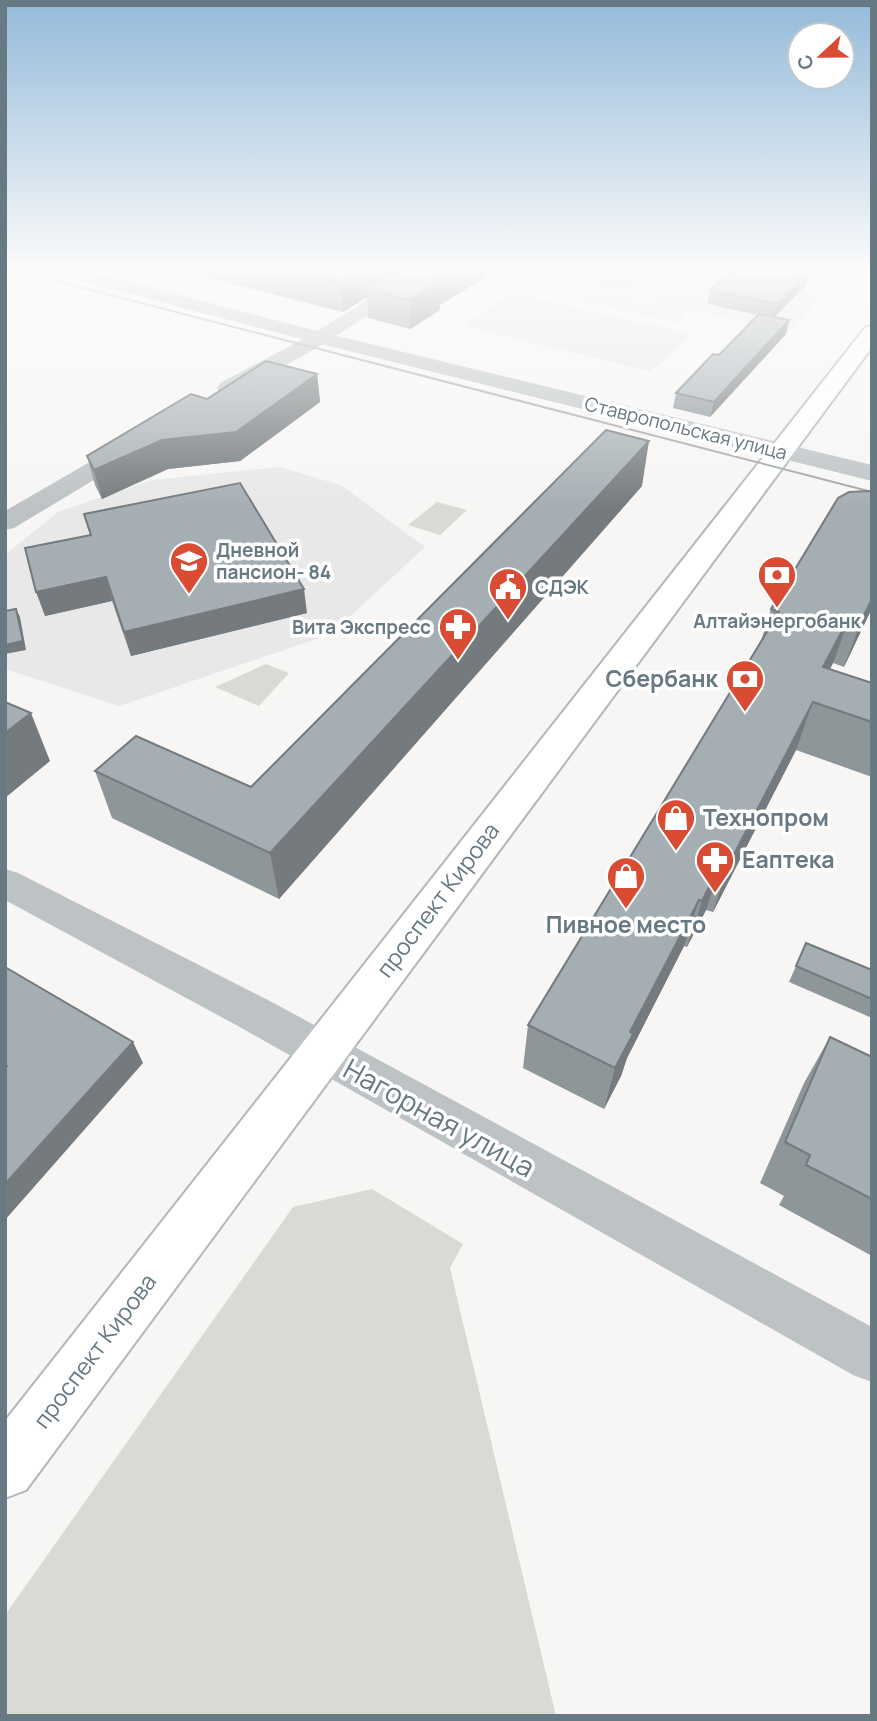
<svg xmlns="http://www.w3.org/2000/svg" width="877" height="1721" viewBox="0 0 877 1721" font-family="Manrope,sans-serif">
<rect width="100%" height="100%" fill="#f7f6f4"/>
<g fill="#e7e8e7">
<path d="M571 268H768L836 282 790 332 555 280Z"/>
<path d="M589 290 688 311 676 323 575 300Z"/>
<path d="M511 293 692 334 651 372 463 326Z"/>
<path d="M279 467 341 485 425 547 331 634 119 706 5 669V555L58 512 152 480Z"/>
</g>
<g fill="#d7dbd3">
<path d="M584 268H658L627 290 612 291 574 280 573 277Z"/>
<path d="M437 502 467 510 440 535 408 525Z"/>
<path d="M266 664 289 673 259 706 215 687Z"/>
<path d="M372 1189 463 1244 450 1268 556 1716H5V1615L293 1207Z"/>
</g>
<g fill="none" stroke-linecap="round" stroke-linejoin="round">
<g stroke="#b1b7ba" stroke-width="4">
<path id="primary" d="M872 326V347L26 1490 5 1498V1421L865 328Z"/>
</g>
<g fill="#bdc2c5" fill-rule="evenodd">
<path d="M418 268H440L327 342 236 393H220L217 388 220 383 313 334Z"/>
<path d="M134 439 142 441 146 446 142 451 14 528 5 530V511L126 441Z"/>
<path d="M5 869 18 873 268 1000 872 1327V1382L853 1375 238 1026 5 900Z"/>
</g>
<path fill="#bdc2c5" fill-rule="evenodd" d="M44 268H77L325 333 872 465V481L313 342 46 272Z"/>
<use href="#primary" fill="#fff" fill-rule="evenodd"/>
<path stroke="#9fa7ab" stroke-width="2" d="M6 268 872 492"/>
</g>
<g fill="#8e969a">
<path d="M169 268H500L440 305V310L410 329 368 318 367 297 343 312Z"/>
<path d="M806 285 774 317 789 320 786 334 710 417 673 408 676 393 719 355 758 315 707 304 710 290Z"/>
<path d="M317 374 320 402 240 461 168 469 102 499 95 485 87 456 207 399Z"/>
<path d="M642 486 279 899 112 818 95 771 251 787Z"/>
<path d="M84 514 307 613 131 656 112 601 45 616 90 535Z"/>
<path d="M872 608 844 667 833 663 830 669 872 683V777L796 750 713 912 706 910 687 947 684 946 627 1058 621 1076 604 1109 523 1068 528 1025 761 641 771 609Z"/>
<path d="M806 943 872 970V1018L789 982Z"/>
<path d="M830 1037 872 1057V1256L779 1205 784 1196 760 1183 804 1083Z"/>
</g>
<g fill="#747a7d">
<path d="M366 268H412L366 289 367 297 343 312 341 283Z"/>
<path d="M454 268H500L440 305V310L410 329V300L434 280Z"/>
<path d="M810 271 806 285 773 318 777 304Z"/>
<path d="M789 320 786 334 710 417 714 402Z"/>
<path d="M317 374 320 402 240 461 168 469 102 499 94 470 162 440Z"/>
<path d="M649 441 642 486 279 899 270 853Z"/>
<path d="M106 577 112 601 45 616 36 592Z"/>
<path d="M304 589 307 613 131 656 124 632Z"/>
<path d="M872 599V608L844 667 862 619Z"/>
<path d="M16 609 20 617 26 650 5 654V645Z"/>
<path d="M850 616 833 663 806 715 823 667Z"/>
<path d="M813 702 796 750 713 912 728 866Z"/>
<path d="M31 713 50 761 5 798V733Z"/>
<path d="M721 863 706 910 687 947 702 901Z"/>
<path d="M699 900 684 946 627 1058 621 1076 604 1109 615 1068 630 1032Z"/>
<path d="M133 1042 143 1063 5 1220V1184Z"/>
</g>
<g fill="#a5aeb3" stroke="#747a7d" stroke-width="2">
<path d="M279 268H366L341 283Z"/>
<path d="M400 268H454L434 280 440 281 410 300 366 289Z"/>
<path d="M735 268H797L810 271 777 304 710 290Z"/>
<path d="M759 314 789 320 714 402 676 393 713 354 719 355Z"/>
<path d="M266 361 317 374 236 432 162 440 94 470 87 456 191 394 207 399Z"/>
<path d="M606 430 649 441 270 853 95 771 136 736 251 787Z"/>
<path d="M240 483 304 589 124 632 106 577 36 592 25 548 91 535 84 514Z"/>
<path d="M869 491 872 492V599L862 619 850 616 823 667 872 683V722L813 702 728 866 721 863 702 901 699 900 630 1032 633 1034 615 1068 528 1025 779 612 771 609 838 498 849 492Z"/>
<path d="M16 609 23 641 5 645V611Z"/>
<path d="M5 702 31 713 5 733Z"/>
<path d="M806 943 872 970V999L796 966Z"/>
<path d="M5 967 133 1042 5 1184V1068L7 1066 5 1064Z"/>
<path d="M830 1037 872 1057V1199L806 1165 810 1155 785 1142Z"/>
</g>
<linearGradient id="sky" x2="0" y2="1"><stop stop-color="#94bada"/><stop offset="0.53" stop-color="#fbfbfa"/><stop offset="1" stop-color="#fbfbfa" stop-opacity="0"/></linearGradient>
<rect width="877" height="509" fill="url(#sky)"/>
<defs>
<g id="school-pin" transform="scale(2.0125)"><path d="M0 17L-7.5 6A9.5 9.5 0 1 1 7.5 6Z" fill="#d94b32" stroke="#fff"/><path d="M0-5L7-2L0 1L-7-2ZM-4 1L0 2.5L4 1V4Q0 6-4 4Z" fill="#fff"/></g>
<g id="bank-pin" transform="scale(2.0125)"><path d="M0 17L-7.5 6A9.5 9.5 0 1 1 7.5 6Z" fill="#d94b32" stroke="#fff"/><path d="M-6-4H6V4H-6ZM0-2.3a2.3 2.3 0 1 0 0 4.6a2.3 2.3 0 1 0 0-4.6Z" fill="#fff"/></g>
<g id="civic-pin" transform="scale(2.0125)"><path d="M0 17L-7.5 6A9.5 9.5 0 1 1 7.5 6Z" fill="#d94b32" stroke="#fff"/><path d="M-.6-6.5H3V-4.5H.6V-3L4-1V1h2V6H-6V1h2V-1L-.6-3ZM-1.2 2.5V6h2.4V2.5Z" fill="#fff"/></g>
<g id="pharmacy-pin" transform="scale(2.0125)"><path d="M0 17L-7.5 6A9.5 9.5 0 1 1 7.5 6Z" fill="#d94b32" stroke="#fff"/><path d="M-2-6h4v4h4v4h-4v4h-4v-4h-4v-4h4Z" fill="#fff"/></g>
<g id="shop-pin" transform="scale(2.0125)"><path d="M0 17L-7.5 6A9.5 9.5 0 1 1 7.5 6Z" fill="#d94b32" stroke="#fff"/><path d="M-5-2.5h2.3a2.7 3.5 0 0 1 5.4 0H5L5.5 6h-11ZM-1.5-2.5h3a1.5 2.3 0 0 0-3 0Z" fill="#fff"/></g>
</defs>
<g fill-rule="evenodd">
<use href="#school-pin" x="189" y="561"/>
<use href="#bank-pin" x="777" y="575"/>
<use href="#civic-pin" x="508" y="587"/>
<use href="#pharmacy-pin" x="458" y="627"/>
<use href="#bank-pin" x="745" y="679"/>
<use href="#shop-pin" x="676" y="818"/>
<use href="#pharmacy-pin" x="715" y="860"/>
<use href="#shop-pin" x="626" y="876"/>
</g>
<g text-anchor="middle" stroke-width="7" stroke-linejoin="round" paint-order="stroke">
<g font-size="19" fill="#677983" stroke="#fff">
<text transform="translate(686 428) rotate(14)" y="7">Ставропольская улица</text>
</g>
<g font-size="19" font-weight="bold" fill="#677983" stroke="#fff" text-anchor="start">
<text x="216" y="557">Дневной<tspan x="216" dy="22">пансион- 84</tspan></text>
<text x="535" y="594">СДЭК</text>
<text x="777" y="628" text-anchor="middle">Алтайэнергобанк</text>
<text x="431" y="634" text-anchor="end">Вита Экспресс</text>
</g>
<g font-size="23" font-weight="bold" fill="#677983" stroke="#fff" text-anchor="start">
<text x="718" y="687" text-anchor="end">Сбербанк</text>
<text x="703" y="826">Технопром</text>
<text x="742" y="868">Еаптека</text>
<text x="626" y="933" text-anchor="middle">Пивное место</text>
</g>
<g font-size="23" fill="#677983" stroke="#fff">
<text transform="translate(438 900) rotate(-53)" y="8">проспект Кирова</text>
<text transform="translate(95 1351) rotate(-53)" y="8">проспект Кирова</text>
</g>
<g font-size="28" fill="#677983" stroke="#fff">
<text transform="translate(439 1118) rotate(29)" y="10">Нагорная улица</text>
</g>
</g>
<rect width="877" height="1721" fill="none" stroke="#677983" stroke-width="14"/>
<g transform="translate(821 56) rotate(248)"><circle r="33" fill="#ffffff" stroke="#c2c9cd" stroke-width="2"/>
<path d="M0-5L12 26L0 18L-12 26Z" fill="#d94b32"/>
<text y="-10" font-size="19" font-weight="bold" text-anchor="middle" fill="#677983">С</text>
</g>
</svg>
